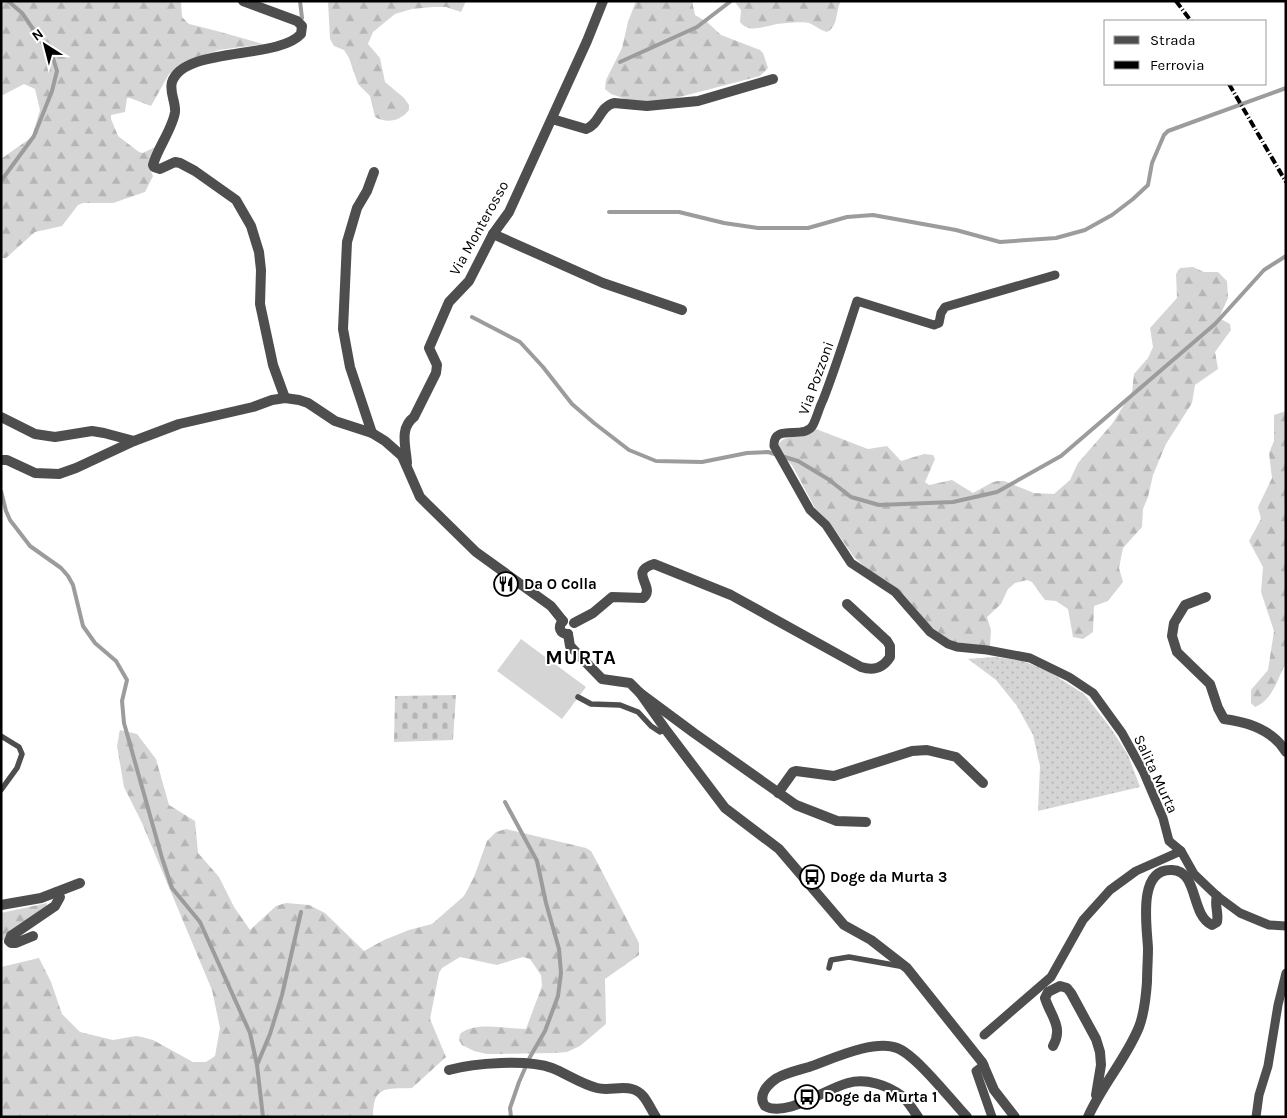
<svg xmlns="http://www.w3.org/2000/svg" width="1287" height="1118" viewBox="0 0 1287 1118" font-family="Karla,sans-serif">
<defs>
<pattern id="grass-dots" width="8" height="8" patternUnits="userSpaceOnUse" patternTransform="scale(1.25)"><rect width="8" height="8" fill="#d5d5d5"/><path d="M2 2h.1M6 6h.1" fill="none" stroke="#b5b5b5" stroke-width="1.8" stroke-linecap="round"/></pattern>
<pattern id="forest-firs" width="22" height="20" patternUnits="userSpaceOnUse" patternTransform="scale(1.25)"><rect width="22" height="20" fill="#d5d5d5"/><path d="M5 1l3.5 6h-7zM16 11l3.5 6h-7z" fill="#b5b5b5"/></pattern>
<pattern id="cemetery-stones" width="16" height="16" patternUnits="userSpaceOnUse" patternTransform="scale(1.25)"><rect width="16" height="16" fill="#d5d5d5"/><path d="M2 7V4a2 2 0 0 1 4 0v3zM10 15v-3a2 2 0 0 1 4 0v3z" fill="#b5b5b5"/></pattern>
</defs>
<rect width="100%" height="100%" fill="#fff"/>
<path fill="url(#grass-dots)" d="M995 657 1023 661 1048 671 1084 694 1110 727 1128 755 1140 787 1038 811 1040 766 1033 735 1017 706 996 680 968 659Z"/>
<g fill="url(#forest-firs)">
<path d="M1 1H181L182 17 189 24 217 31 263 44 219 50 193 59 169 74 151 106 130 98H127L125 112 111 115V119L118 136 139 152 143 153 157 146C151 157 147 164 153 176L145 192 113 203H83L78 205 62 226 35 232 6 258H1V159L32 137 40 110 35 89 24 84 1 96Z"/>
<path d="M328 1H466L461 12 446 7H433L412 9 395 14 373 32 368 44 380 58 385 82 404 98 409 105V110C400 121 388 124 375 117L370 96 358 84 349 58 344 50 334 46 330 39Z"/>
<path d="M636 1H692L695 15 707 22 721 35 760 50 763 53 768 68 760 76 741 81 653 104 634 102 611 94 605 89 606 80 622 48 628 22Z"/>
<path d="M734 1H841C835 11 839 26 827 32 819 30 815 25 809 23 804 21 783 23 777 24 765 26 749 34 740 22L741 10Z"/>
<path d="M1193 267 1204 272H1218L1227 281 1228 298 1219 318 1230 324 1231 330 1215 352 1218 369 1195 385 1192 403 1166 444 1153 475 1148 497 1143 509 1142 527 1123 548 1119 568 1123 582 1108 601 1094 606 1093 632 1083 639 1073 637 1068 609 1056 601 1045 600 1032 582 1027 580 1015 583 1008 589 1001 604 987 617 991 630 990 646H961L946 638 930 626 904 595 889 582 868 570 854 557 830 523 815 508 792 465 783 457 779 448V443C787 435 794 438 804 436 808 435 812 431 816 429L868 449 887 446 901 461 924 454 933 455 935 459 925 482 929 485 952 480 973 493 991 483 997 481H1004L1034 493 1054 494 1070 480 1078 463 1112 424 1132 392 1134 374 1148 358 1153 347 1150 328 1177 298 1176 274 1180 268Z"/>
<path d="M1286 411V662C1278 678 1273 700 1255 707L1251 703V690L1268 670 1274 631 1261 592 1263 567 1249 541 1261 519 1258 507 1272 478 1269 453 1274 441V415Z"/>
<path d="M120 730 137 734 156 759 169 805 195 821 198 853 219 877 234 907 250 930 276 906 286 903 309 905 325 913 364 951 384 940 409 930 432 924 464 896 474 877 487 841 496 832 506 829 586 848 591 851 597 862 639 943V955L605 979 606 1024 580 1046 567 1052 555 1053 487 1054 474 1051 462 1045 459 1040 460 1034C475 1021 507 1029 526 1029L542 986 541 975 530 959 523 957 497 965 460 957 442 968 439 973 430 1019 446 1057 412 1088C386 1089 373 1085 373 1117H1V967L39 958 51 982 62 1014 80 1032 113 1040 136 1036 142 1037 153 1040 193 1062H206L215 1056 220 1028 212 990 142 823 124 787 117 746Z"/>
<path d="M47 903 46 911 15 930 1 942V913Z"/>
</g>
<path fill="url(#cemetery-stones)" d="M456 695 453 740 394 742 395 696Z"/>
<path fill="#d5d5d5" d="M521 639 586 687 562 719 497 671Z"/>
<g fill="none" stroke-linecap="round" stroke-linejoin="round">
<g stroke="#9c9c9c" stroke-width="4">
<path d="M300 1 302 18"/>
<path d="M620 62 697 27 731 1"/>
<path d="M1 181 34 136 52 91 57 71 53 58 22 13 8 1"/>
<path d="M609 212H679L724 223 758 228H808L847 217 873 215 956 230 1000 242 1056 238 1085 230 1112 215 1133 199 1148 185 1152 163 1164 135 1168 131 1286 88"/>
<path d="M472 317 520 342 543 367 572 404 594 423 629 450 656 461 702 462 747 453 768 452 798 461 828 479 851 497 879 505 953 502 997 492 1061 456 1215 324 1264 270 1286 256"/>
<path d="M1 491 6 511 10 520 30 546 61 568 68 576 73 585 83 626 95 643 116 661 127 680 122 701 124 723 162 858 172 888 200 922 250 1033 257 1065 263 1117"/>
<path d="M505 802 537 861 546 903 559 949 561 973 558 996 545 1031 530 1057 519 1082 510 1108 511 1117"/>
<path d="M257 1065 270 1034 282 995 301 912"/>
</g>
<g stroke="#4e4e4e" stroke-width="5.5">
<path d="M578 697 591 704 620 705 638 712 651 726 660 732 666 730"/>
<path d="M1 736 19 747 22 754 17 768 1 790"/>
<path d="M829 968 831 960 849 957 905 967"/>
</g>
<g stroke="#4e4e4e" stroke-width="9">
<path d="M1055 275 945 307 941 313 939 323 934 325 857 301C846 334 836 367 823 400 819 408 817 417 813 425 805 441 773 422 774 446L810 510 826 525 851 563 895 592 930 632 948 644 957 647 987 650 1030 658 1069 677 1093 693 1122 733 1143 771 1163 818 1169 841 1181 851 1194 874 1217 896 1240 913 1269 925 1286 926"/>
<path d="M984 1035 1051 977 1083 920 1110 890 1136 871 1181 851"/>
<path d="M984 1065 976 1071 992 1117"/>
<path d="M1256 1117 1259 1095 1268 1066 1278 1005 1286 973"/>
</g>
<g stroke="#4e4e4e" stroke-width="10">
<path d="M243 1 297 21 302 26 301 34C278 60 184 46 172 82 169 92 176 102 175 112 173 128 157 149 153 165L154 167 160 169 175 162 180 163 195 171 236 200 251 226 259 252 261 270 260 304 273 365 285 398"/>
<path d="M552 119 586 129C600 124 599 107 614 103L647 106 698 101 773 79"/>
<path d="M493 234 603 283 682 310"/>
<path d="M1 417 35 434 55 437 92 431 104 433 134 441"/>
<path d="M372 433 350 367 343 329 347 242 357 208 367 191 374 172"/>
<path d="M1 460H7L35 473 59 474 76 468 134 441 179 424 253 407 272 400 285 398 299 400 308 403 335 421 372 433 385 441 402 456 420 497 428 505 476 552 551 606 563 621"/>
<path d="M407 463C406 447 399 428 414 417L436 373 437 365 429 348 449 302 469 281 493 234 509 212 587 41 603 1"/>
<path d="M1206 597 1185 605 1174 623 1172 636 1177 652 1210 684 1218 708 1224 719C1248 722 1273 730 1286 752"/>
<path d="M563 621C557 627 560 634 568 634"/>
<path d="M574 623 593 613 612 597 643 598C657 587 627 572 654 564L731 595 861 667C874 671 883 668 890 657V646L887 641 847 604"/>
<path d="M568 634 570 646 602 679 630 683 640 693 694 733 796 805 837 821 866 822"/>
<path d="M640 693 666 730 725 808 779 849 844 925 871 940 907 968 982 1062 994 1090 1015 1117"/>
<path d="M778 793 793 772 796 771 834 776 912 751 927 750 956 757 983 783"/>
<path d="M1 905 41 898 80 883"/>
<path d="M33 936 16 943H11L9 941 11 936 55 906 60 897 57 892"/>
<path d="M1053 1046C1064 1027 1050 1015 1045 998L1048 992 1060 986 1067 988 1071 993 1096 1039 1100 1052 1101 1065 1096 1095"/>
<path d="M449 1070C474 1063 528 1059 552 1068 567 1074 581 1084 597 1088 608 1091 621 1086 632 1089 645 1092 649 1107 656 1117"/>
<path d="M918 1117C913 1110 908 1101 902 1096 887 1085 866 1078 848 1083 825 1089 786 1118 765 1106 757 1095 768 1084 777 1078 786 1073 799 1070 809 1067 832 1059 874 1039 897 1048 916 1055 951 1100 967 1117"/>
<path d="M1088 1117C1102 1085 1126 1059 1139 1027 1144 1014 1146 996 1147 982 1147 971 1148 959 1148 948 1147 927 1137 868 1172 870 1199 871 1190 915 1212 925L1217 922C1219 913 1214 905 1217 896"/>
</g>
<g stroke="#000" stroke-width="4" stroke-dasharray="8 2.5 1 2.5" stroke-linecap="butt">
<path d="M1176 1 1191 21"/>
<path d="M1229 84 1286 182"/>
</g>
</g>
<defs>
<g id="restaurant-ring" transform="scale(1.25)"><circle r="9.5" fill="#fff" stroke="#000" stroke-width="1.5"/><path d="M-5-6h1v4h1v-4h1v4h1v-4h1v5L-1.5 .5V6h-2V.5L-5-1ZM5-6V6H3V1.5H1.5Q1.5-4 5-6Z" fill="#000"/></g>
<g id="bus-ring" transform="scale(1.25)"><circle r="9.5" fill="#fff" stroke="#000" stroke-width="1.5"/><path d="M-5-6H5V4H4V6H2V4H-2V6H-4V4H-5ZM-3.5-4V0h7V-4ZM-3.5 1.2v1.5H-2V1.2ZM2 1.2v1.5H3.5V1.2Z" fill="#000"/></g>
</defs>
<g fill-rule="evenodd">
<use href="#restaurant-ring" x="506" y="584"/>
<use href="#bus-ring" x="812" y="877"/>
<use href="#bus-ring" x="807" y="1097"/>
</g>
<g text-anchor="middle" stroke-width="4" stroke-linejoin="round" paint-order="stroke">
<g font-size="15" fill="#000" stroke="#fff">
<text transform="translate(479 228) rotate(-61)" y="5">Via Monterosso</text>
<text transform="translate(816 378) rotate(-70)" y="5">Via Pozzoni</text>
<text transform="translate(1156 774) rotate(65)" y="5">Salita Murta</text>
</g>
<g font-size="15" font-weight="bold" fill="#000" stroke="#fff" text-anchor="start">
<text x="524" y="589">Da O Colla</text>
<text x="830" y="882">Doge da Murta 3</text>
<text x="824" y="1102">Doge da Murta 1</text>
</g>
<g font-size="20" font-weight="bold" letter-spacing="1" fill="#000" stroke="#fff">
<text x="581" y="664">MURTA</text>
</g>
</g>
<rect width="1287" height="1118" fill="none" stroke="#000000" stroke-width="5"/>
<rect x="1104" y="20" width="162" height="65" fill="#ffffff" stroke="#999999"/>
<rect x="1114" y="36" width="25" height="8" fill="#4e4e4e" stroke="#999999"/>
<text x="1150" y="45" font-size="15" fill="#000000">Strada</text>
<rect x="1114" y="61" width="25" height="8" fill="#000000" stroke="#999999"/>
<text x="1150" y="70" font-size="15" fill="#000000">Ferrovia</text>
<g transform="translate(45 45) rotate(324)" stroke="#ffffff" stroke-width="4" paint-order="stroke">
<path d="M0-4L9 19L0 12L-9 19Z" fill="#000000"/>
<text y="-8" font-size="14" font-weight="bold" text-anchor="middle" fill="#000000">N</text>
</g>
</svg>
